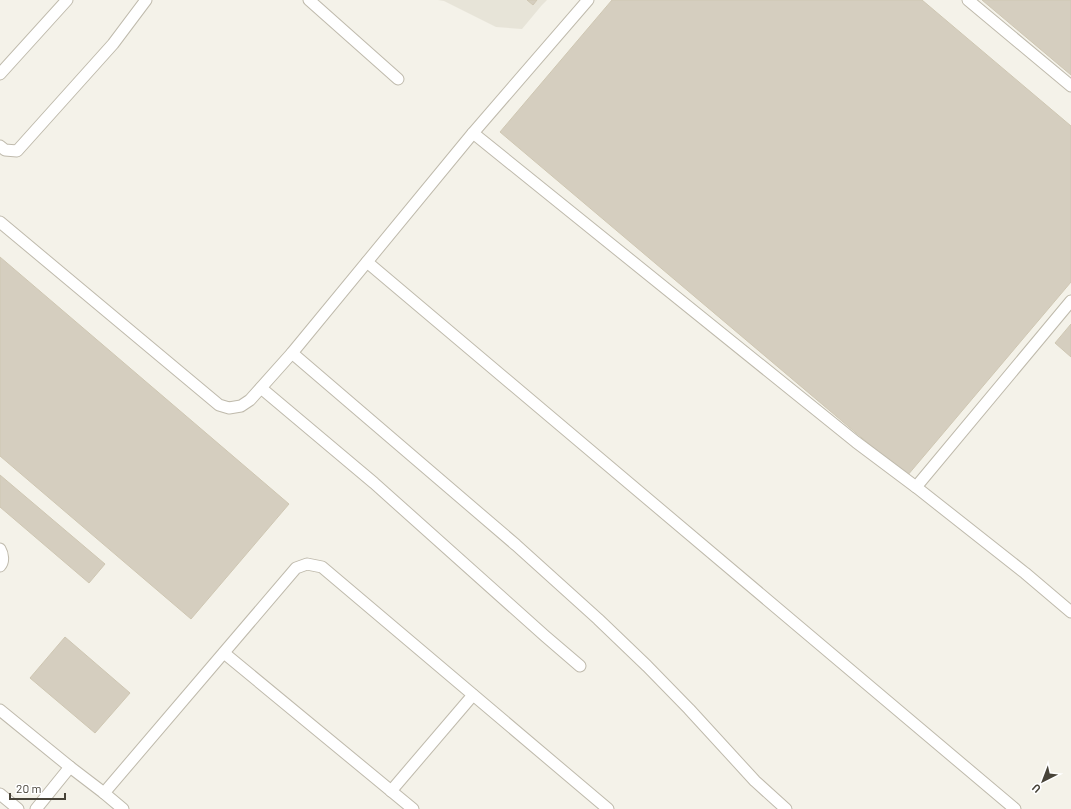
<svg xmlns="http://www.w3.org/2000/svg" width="1071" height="809" viewBox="0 0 1071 809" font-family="Barlow,sans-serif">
<rect width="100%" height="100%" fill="#f4f2e9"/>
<path fill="#e7e4d8" d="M438 0H547L542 5 522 29 496 27 444 1Z"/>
<g fill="#d5cebf" stroke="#cfc7b3">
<path d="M527 0H537L533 5Z"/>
<path d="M612 0H922L1071 126V282L907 476 500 132Z"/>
<path d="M982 0H1071V75Z"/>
<path d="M0 257 289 504 191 619 0 456Z"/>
<path d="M1071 324V357L1055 343Z"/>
<path d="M0 475 105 564 89 583 0 507Z"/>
<path d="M65 637 130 693 95 733 30 678Z"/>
</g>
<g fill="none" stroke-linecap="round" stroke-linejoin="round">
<g stroke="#bfbaac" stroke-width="13">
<g id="lane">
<path d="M309 0 398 79"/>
<path d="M968 0 1071 86"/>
<path d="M0 74 67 0"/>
<path d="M473 133 856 442 916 487 1071 301"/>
<path d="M0 146 5 150 17 151 113 44 146 0"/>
<path d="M0 222 219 405 229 408 241 406 250 400 292 353 473 133 588 0"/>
<path d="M367 262 1015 809"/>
<path d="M292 353 516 545 598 619 647 666 689 709 755 781 786 809"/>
<path d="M261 388 374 483 545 636 580 666"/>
<path d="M916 487 1025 573 1071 612"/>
<path d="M0 549C3 554 4 562 0 566"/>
<path d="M224 653 413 809"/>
<path d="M0 710 70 767"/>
<path d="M391 791 473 695"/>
<path d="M104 793 296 568 307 564 322 567 608 809"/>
<path d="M0 794 18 809"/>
<path d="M36 809 70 767 104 793 123 809"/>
</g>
</g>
<use href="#lane" stroke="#fff" stroke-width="11"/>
</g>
<g transform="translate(1043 781) rotate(222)" stroke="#ffffff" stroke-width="3" paint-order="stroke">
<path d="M0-3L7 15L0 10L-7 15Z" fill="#474338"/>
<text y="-6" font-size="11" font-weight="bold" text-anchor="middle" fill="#474338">U</text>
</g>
<path d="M10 793v6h55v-6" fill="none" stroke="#474338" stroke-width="2"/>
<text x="16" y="793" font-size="12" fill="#474338" stroke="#ffffff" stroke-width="3" paint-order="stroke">20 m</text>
</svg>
